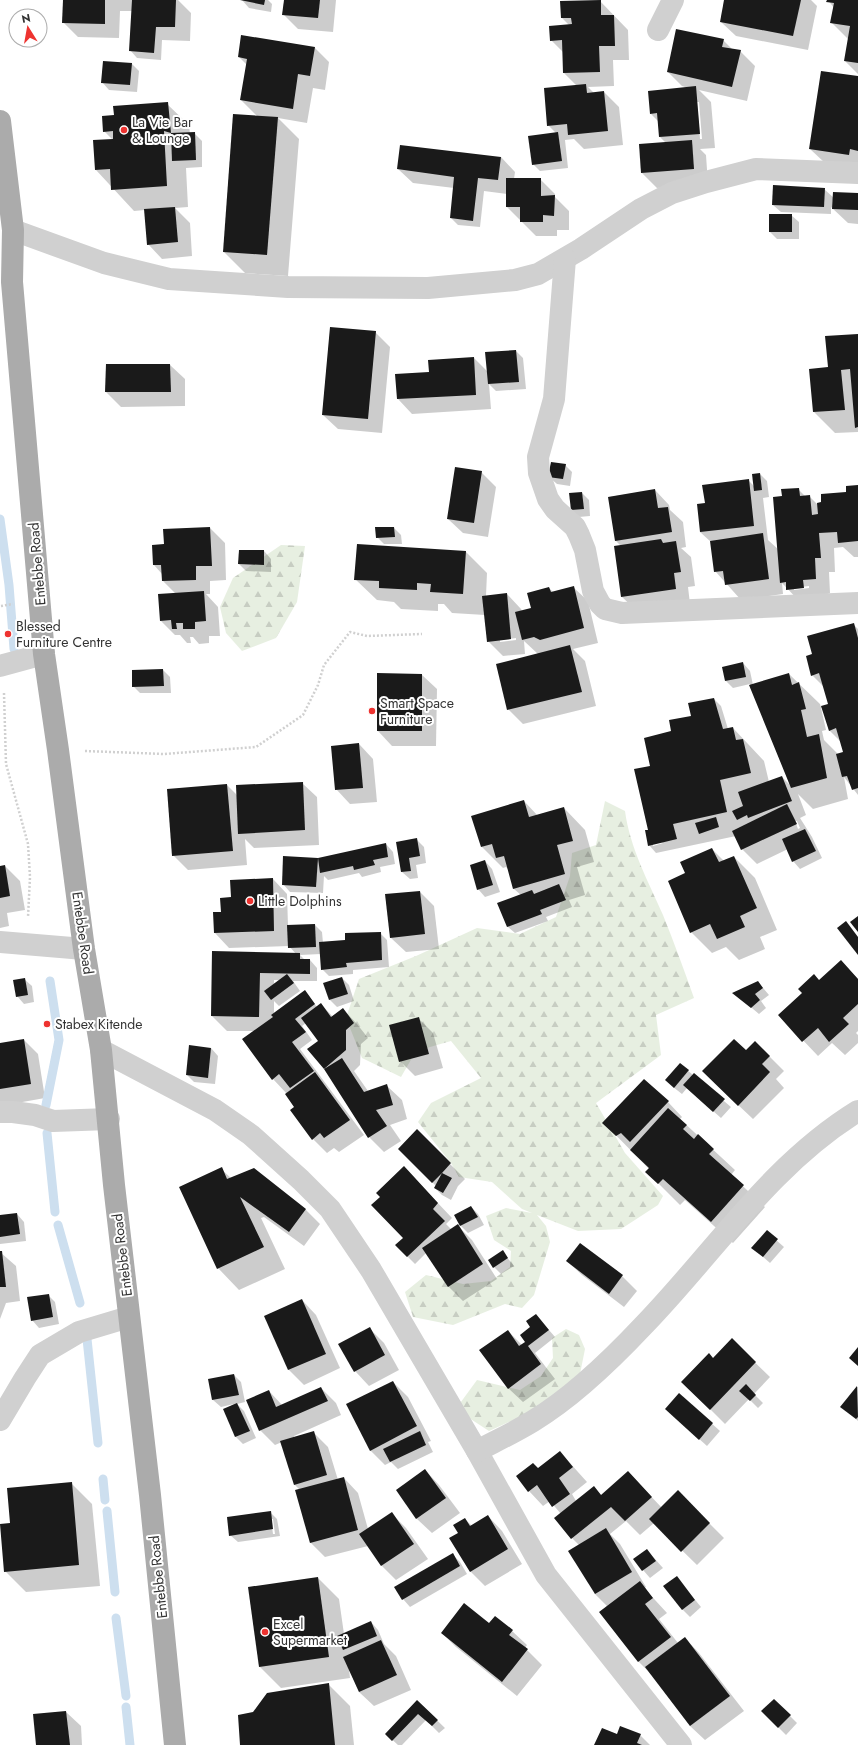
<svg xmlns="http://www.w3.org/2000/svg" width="858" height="1745" viewBox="0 0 858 1745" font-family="Jost,sans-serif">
<defs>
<pattern id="forest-firs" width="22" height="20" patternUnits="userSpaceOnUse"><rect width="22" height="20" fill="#e7efe1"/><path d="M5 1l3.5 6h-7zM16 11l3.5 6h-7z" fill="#c7cdc2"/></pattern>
</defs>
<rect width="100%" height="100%" fill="#fff"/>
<g fill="url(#forest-firs)">
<path d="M281 545 305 546 297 602 276 638 242 651 226 633 220 607 233 578Z"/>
<path d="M605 801 625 811C630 848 648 881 663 915 674 942 684 970 694 998L656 1015 661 1055 596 1103 625 1153 663 1196 658 1205 621 1229 578 1231 537 1215 546 1226 550 1242 534 1295 522 1308 505 1304 453 1325 413 1317 405 1292 426 1275 463 1284 491 1281 510 1267 511 1251 494 1240 486 1216 506 1208 532 1213 522 1209 492 1182 459 1177 451 1163 418 1122 431 1103 481 1078 451 1041 416 1051 401 1077 362 1058 346 1018 359 979 416 956 477 928 520 934 556 917 570 876 572 853 596 845Z"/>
<path d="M566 1329 579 1335 585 1349 580 1374 536 1410 489 1431 466 1416 458 1406 477 1380 520 1390 541 1376 553 1358 552 1338Z"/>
</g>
<g fill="#0003" fill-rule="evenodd">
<path d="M64 0H178L191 13 190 41 162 40 161 60 137 58 130 50 133 11H120L119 38 78 37 63 22Z"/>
<path d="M242 0H268L272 4 271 12 249 8Z"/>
<path d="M285 0H336L333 32 298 29 283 14Z"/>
<path d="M725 0H811L817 6 808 50 736 36 721 22Z"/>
<path d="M828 0H858V74L845 61 849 40 832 23 834 8Z"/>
<path d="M600 1 628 30 629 60H613L614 86 588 87 594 93 604 92 619 107 623 145 584 149 574 139 565 140 568 168 540 171 533 164 557 134 548 125 577 86 564 73V53L551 40 570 26 562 18Z"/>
<path d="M723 40 733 50 740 51 755 66 747 101 699 90 711 102 715 148 700 149 706 155 708 184 657 188 642 173 640 145 666 143 660 137 658 121 651 114 688 88 682 86 668 72ZM697 102H699L702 139H700Z"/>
<path d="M315 48 329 62 325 90 313 88 307 123 278 118 299 139 288 276 245 273 224 252 257 116 241 100 247 65 239 57Z"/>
<path d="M132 64 139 71 137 92 109 90 102 82Z"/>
<path d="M858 77V168L825 163 810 149Z"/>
<path d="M167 104 189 125 190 134 194 133 202 141V167L186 168 188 207 175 208 190 223 192 256 162 259 148 244 145 210 134 211 96 170 113 140 104 131 115 116Z"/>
<path d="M501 157 515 172 514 179H540L555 194V197L569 211V230H557V236H536L507 207V194L484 191 480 227 458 225 451 218 454 188 413 183 398 169Z"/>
<path d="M824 189 834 198 858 194V224L848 223 831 207V214L781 212 773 205Z"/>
<path d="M791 215 799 222V239H777L770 232Z"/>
<path d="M375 332 390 347 382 433 338 429 323 415Z"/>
<path d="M858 335V432L835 433 814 412 810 370 829 368Z"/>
<path d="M516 351 523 358 526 389 496 391 489 384 491 409 412 414 398 399 396 375 430 373 474 358 488 372Z"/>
<path d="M170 365 185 379V406L121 407 106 392Z"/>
<path d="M565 465 572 472 570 486 557 484 549 477Z"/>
<path d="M481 472 496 487 488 537 463 533 448 519Z"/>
<path d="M760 474 767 481 769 497 763 498 768 540 779 550 783 497 798 489 805 496H809L817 504 847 493 858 486V557H854L843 547 834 548 835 572H829L830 593 802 604 782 583 783 594 741 600 715 571 711 542 700 532 706 504 749 481 754 486ZM809 586V588L794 590V588Z"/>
<path d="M655 490 669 505 670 510 683 522 686 547 681 548 691 557 695 586 688 587 690 604 637 611 622 597 621 546 616 541 609 497Z"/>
<path d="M582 493 589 500 590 516 579 517 572 510Z"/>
<path d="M210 528 225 543 226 580 210 581V594H206L218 607 220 636H209V643L199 644 193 637H190L191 643H187L180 635H175L161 621 176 594 163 581 162 574 154 565 165 545 164 530Z"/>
<path d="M394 528 401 535 402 544H384L377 537Z"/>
<path d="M358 545 466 552 487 573 486 596 507 594 521 609 522 611 533 609 549 588 553 592 573 587 588 601 598 643 573 649 585 661 596 706 523 724 508 709 538 654 524 641 525 654 503 656 488 641 485 615 452 613 444 604H438V611L401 609 394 602 377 600 355 579ZM516 638V640L500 642V640Z"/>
<path d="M264 551 271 559V572L246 571 239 564Z"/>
<path d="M853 624 858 629V795L844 777 848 799 813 809 798 794 806 815 800 818 812 837 822 858 800 869 793 861 788 849 757 864 742 849 736 836 656 853 649 845 651 766 673 732 714 699 721 706 728 729 733 728 764 761 769 782 782 777 790 785 750 684 733 688 726 681 723 668 743 663 750 671 753 685 789 674 820 704 821 707 829 705 825 688 812 675 813 655ZM823 707 829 730 841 742 844 753 838 754 824 740 822 731 826 730 821 708ZM795 821H797L800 828 798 829ZM661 842 663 843 653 846V844Z"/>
<path d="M163 670 170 677 171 693H140L133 686Z"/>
<path d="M378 674 422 675 437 689 436 746H392L378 731Z"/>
<path d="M359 744 373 759 377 802 350 804 336 789Z"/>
<path d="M302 783 317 797 319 845 254 848 245 839 247 865 188 870 173 855 227 785 237 795Z"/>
<path d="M524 801 538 816 564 808 585 830 594 862 577 867 585 895 569 900 572 907 546 917 548 921 515 933 507 926 521 895 514 889 509 870 506 867 503 868 482 847Z"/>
<path d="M416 839 424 847 426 863 416 865 418 878 410 879 402 872 397 843Z"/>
<path d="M386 844 393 852 395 864 380 867 381 872 362 877 359 873 328 880 324 876 323 893 290 892 283 884 317 859Z"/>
<path d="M712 849 724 861 734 857 755 878 777 930 760 937 765 949 739 960 726 947 712 953 691 932 687 874Z"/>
<path d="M485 861 492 869 500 892 485 897 478 889Z"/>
<path d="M5 866 20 881 25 910 7 913 9 926 0 928V867Z"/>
<path d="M273 879 287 894 288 926 315 925 322 932 323 943 346 941 380 933 387 940 389 967 353 970V974L329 976 322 969 321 954 300 955 305 960H310L317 968V981H293L300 991 279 1006 274 1001V1014L305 991 317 1007 321 1004 333 1017 343 1009 357 1024 368 1038 361 1044 360 1065 354 1071 368 1091 387 1086 402 1100 407 1119 390 1125 401 1141 384 1152 369 1137 325 1069 308 1049 319 1041 306 1023 302 1026 312 1040 300 1049 364 1135 339 1152 334 1148 327 1153 313 1139 287 1094 273 1079 255 1031H227L212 1016 213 952 296 954 289 946 229 948 215 933 222 913 232 898ZM274 980H280L274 985Z"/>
<path d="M420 892 434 906 439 949 406 952 391 938Z"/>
<path d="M841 962 858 979V1031L856 1033 858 1035V1043L845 1055 832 1043 818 1056 779 1015Z"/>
<path d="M342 978 349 985 354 1001 337 1007 330 1000Z"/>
<path d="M24 979 32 986 34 1002 24 1004 17 996Z"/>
<path d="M758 982 769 995 761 1001 766 1008 759 1014 734 993Z"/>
<path d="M418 1018 433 1033 443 1068 415 1076 400 1061Z"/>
<path d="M24 1040 38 1054 45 1098 0 1106V1044Z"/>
<path d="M755 1042 784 1071 776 1079 784 1088 753 1119 718 1086 746 1051Z"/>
<path d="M211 1048 218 1056 215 1084 194 1082 187 1075Z"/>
<path d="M680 1064 731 1107 721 1118 687 1088 682 1094 673 1087Z"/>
<path d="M668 1102 682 1117 680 1119 735 1170 731 1175 765 1207 733 1243 685 1200 680 1205 647 1172 649 1169 604 1123Z"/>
<path d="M417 1131 465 1179 458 1186 451 1200 442 1195 435 1188 436 1186 399 1149Z"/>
<path d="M221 1169 231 1178 253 1169 306 1210 320 1224 304 1246 264 1217 261 1218 285 1269 239 1290 218 1268Z"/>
<path d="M418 1182 452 1218 446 1224 452 1230 458 1226 472 1240 497 1279 463 1301 448 1286 426 1253 415 1264 396 1245 405 1238Z"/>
<path d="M471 1207 478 1214 484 1225 468 1233 461 1226 455 1215Z"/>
<path d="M17 1214 24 1222 26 1241 0 1244V1216Z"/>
<path d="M767 1232 784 1247 770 1263 753 1248Z"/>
<path d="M580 1244 622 1276 637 1291 624 1307 582 1275 567 1261Z"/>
<path d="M502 1251 514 1266 501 1274 494 1267Z"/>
<path d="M0 1252 16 1266 20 1301 6 1303 0 1319Z"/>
<path d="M48 1295 55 1302 59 1324 39 1328 32 1320Z"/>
<path d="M302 1300 316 1315 340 1368 304 1385 289 1370 265 1316Z"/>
<path d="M536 1315 555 1337 535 1353 555 1379 523 1402 508 1388V1331L522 1345 526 1342Z"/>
<path d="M369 1328 384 1343 399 1370 369 1386 355 1371Z"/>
<path d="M732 1340 770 1377 754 1394 763 1403 758 1408 749 1399 725 1424 697 1396 713 1359Z"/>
<path d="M234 1375 241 1382 245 1402 237 1404 244 1411 256 1438 243 1444 236 1437 224 1410 234 1404 221 1407 213 1400 209 1380Z"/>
<path d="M393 1382 408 1397 431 1441 428 1442 433 1452 398 1469 391 1462 385 1465 370 1450Z"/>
<path d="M857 1387H858V1421L842 1407Z"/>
<path d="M321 1388 336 1403 341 1415 294 1436V1438L313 1432 328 1447 338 1480 344 1478 358 1493 368 1529 392 1514 406 1528 428 1559 396 1580 382 1566 368 1546 325 1557 311 1543 300 1490 295 1485 282 1442 275 1445 260 1430 269 1391 282 1405Z"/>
<path d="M679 1394 720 1431 707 1446 666 1409Z"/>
<path d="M560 1452 587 1482 572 1494 576 1501 594 1487 602 1496 628 1472 662 1508 678 1492 724 1538 697 1565 654 1523 640 1535 626 1521 610 1534 620 1544 646 1587 644 1588 667 1613 659 1619 678 1643 685 1638 699 1653 744 1711 705 1740 690 1726 652 1675 639 1662 600 1612 608 1607 595 1594 579 1545 572 1538 561 1514 550 1501 543 1506 529 1491 517 1476 538 1469Z"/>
<path d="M425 1470 439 1485 460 1513 432 1533 417 1519 397 1490Z"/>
<path d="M71 1483 92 1504 100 1586 26 1592 5 1571 12 1523Z"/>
<path d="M270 1512 277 1519 280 1536 238 1542 230 1535ZM271 1519H273L275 1534H273Z"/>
<path d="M488 1516 502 1531 522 1564 485 1586 471 1572 451 1539 459 1534 465 1519 472 1526Z"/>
<path d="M647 1550 663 1568 650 1578 643 1570Z"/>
<path d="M453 1555 460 1562 467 1574 410 1607 403 1599 396 1587Z"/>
<path d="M318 1578 339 1599 344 1634 371 1622 378 1630 384 1644 396 1656 411 1690 374 1706 359 1692 349 1669 350 1678 281 1688 260 1667 249 1588Z"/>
<path d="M677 1578 701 1607 690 1617 682 1609Z"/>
<path d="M490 1624 512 1631 527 1645 525 1648 542 1665 517 1696 456 1647 442 1633Z"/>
<path d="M328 1684 350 1706 354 1745H241L253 1713Z"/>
<path d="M774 1700 797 1723 786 1735 762 1711Z"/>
<path d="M417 1701 445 1728 439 1733 426 1720 402 1745H398L386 1734Z"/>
<path d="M66 1712 81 1726 82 1745H37Z"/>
<path d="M640 1735 650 1745H595L617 1736Z"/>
</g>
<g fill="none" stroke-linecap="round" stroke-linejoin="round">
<g stroke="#cddfef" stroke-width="9">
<path d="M0 519 9 585 14 649"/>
<path d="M46 1105 59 1040 50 981"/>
<path d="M47 1133 55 1212"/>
<path d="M58 1225 80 1303"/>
<path d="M87 1339 98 1443"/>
<path d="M103 1479 105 1500"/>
<path d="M107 1511 115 1592"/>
<path d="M116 1618 126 1696"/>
<path d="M126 1707 130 1745"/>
</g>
</g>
<g fill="#1a1a1a">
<path d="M63 0H105V24L62 23Z"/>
<path d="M132 0H176L175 27H156L154 53 129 51Z"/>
<path d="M240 0H265L264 5Z"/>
<path d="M284 0H320L318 18 282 15Z"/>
<path d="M601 0V15H614L615 46H599L600 72 563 73 562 40 550 41 549 26 572 24 571 18H561L560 1Z"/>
<path d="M724 0H801L793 36 720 22Z"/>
<path d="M827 0H858V63L844 61 850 26 830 23 834 3 826 2Z"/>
<path d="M676 29 724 39 722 47 741 50 732 87 667 72Z"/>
<path d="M241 35 315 47 310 76 298 74 293 109 240 100 247 59 238 57Z"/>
<path d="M103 61 132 63 130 85 101 83Z"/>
<path d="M821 71 858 76V151L850 149 849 155 809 149Z"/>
<path d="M586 84 587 93 604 91 608 131 568 135 567 124 547 126 544 88Z"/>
<path d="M696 86 700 134 659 137 657 113 650 114 648 91Z"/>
<path d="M168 102 171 133 164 131 167 186 111 190 110 169 95 170 93 140 113 139V131L103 132 102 116 114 115 113 106Z"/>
<path d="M233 114 278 117 267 255 223 252Z"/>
<path d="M195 132 196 160 172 161 171 133Z"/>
<path d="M558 132 562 161 532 165 528 136Z"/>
<path d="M692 140 694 169 641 173 639 144Z"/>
<path d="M400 145 501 157 498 180 478 178 473 221 450 218 454 177 397 169Z"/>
<path d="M506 178H541V196L555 195 554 216 543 215V222H520V207H506Z"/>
<path d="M773 185 825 188 824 207 772 205Z"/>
<path d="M833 192 858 193V210L832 209Z"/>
<path d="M175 207 178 242 147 245 144 209Z"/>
<rect x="769" y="214" width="23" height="18"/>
<path d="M330 327 376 331 368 419 322 415Z"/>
<path d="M858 334V427L855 428 850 369 841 370 845 410 813 412 809 369 828 367 825 336Z"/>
<path d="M516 350 519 382 488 384 485 352Z"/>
<path d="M474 357 476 395 397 399 395 374 429 372 428 360Z"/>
<path d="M106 364H170L171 392H105Z"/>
<path d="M551 462 566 464 563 479 548 477Z"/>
<path d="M455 467 482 471 474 523 447 519Z"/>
<path d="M760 473 762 490 754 491 752 474Z"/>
<path d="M749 479 754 526 700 532 697 504 705 503 702 485Z"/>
<path d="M858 485V541L838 543 837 532 819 533 821 558H815L816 579 803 580 804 588 786 590V582L780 583 773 497 782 496 781 489 799 488 800 496 810 495 812 515 818 514 817 503 821 502V494L846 492V486Z"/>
<path d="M655 489 658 508 668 507 672 532 615 541 608 497Z"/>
<path d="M582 492 584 509 571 510 569 493Z"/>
<path d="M210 527 212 566H196V580L162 581 161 565H153L152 545 164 544 163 529Z"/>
<path d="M375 527H394L395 537 376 538Z"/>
<path d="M763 533 769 579 725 585 723 571 714 572 710 541Z"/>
<path d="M661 539 663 543 676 541 681 572 674 573 676 589 621 597 614 546Z"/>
<path d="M357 544 466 551 463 594 430 592 431 584 417 583V590L379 588V581L354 580Z"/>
<path d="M239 550H264V565L238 564Z"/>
<path d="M574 586 584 628 540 640 534 637 522 640 515 612 531 608 527 593 549 587 551 592Z"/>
<path d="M204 591 206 621 195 622V629H183V623H176L177 629H172L171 620 160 621 158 594Z"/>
<path d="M507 593 511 639 487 642 482 596Z"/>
<path d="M854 623 858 638V788L852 790 847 776 842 777 836 754 843 752 836 728 829 731 821 706 828 704 819 673 811 676 806 656 812 654 807 636Z"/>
<path d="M570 645 582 692 507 710 496 664Z"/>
<path d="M743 662 746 677 725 681 722 667Z"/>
<path d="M163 669 164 686 132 687V670Z"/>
<path d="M377 673 422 674V731H377Z"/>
<path d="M789 673 792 685 799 682 806 709 801 710 807 737 819 734 827 778 791 788 749 685Z"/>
<path d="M714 698 723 729 733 727 736 740 743 739 751 773 720 780 727 812 673 824 677 839 648 846 645 830H648L634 769 650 766 644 738 671 731 669 720 691 716 688 703Z"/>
<path d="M359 743 363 788 335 790 331 746Z"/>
<path d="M782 776 792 801 748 818 747 815 737 820 732 811 743 806 738 792Z"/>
<path d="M303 782 305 830 238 834 236 785Z"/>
<path d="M227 784 233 851 172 856 167 789Z"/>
<path d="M524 800 529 817 564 807 573 841 557 845 565 874 513 889 504 856 496 858 492 844 481 847 471 816Z"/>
<path d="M787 804 797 824 741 850 732 831Z"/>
<path d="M716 817 719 827 699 834 695 823Z"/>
<path d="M805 829 816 851 792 862 782 839Z"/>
<path d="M417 838 420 856 409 858 411 871 401 872 396 842Z"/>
<path d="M386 843 388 857 373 860 375 865 354 870 353 866 320 873 318 858Z"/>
<path d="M712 848 719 862 734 856 757 908 740 916 745 927 717 939 710 924 690 933 668 881 685 873 680 862Z"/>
<path d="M283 856 318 858 316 887 282 885Z"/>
<path d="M485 860 493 885 477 890 470 865Z"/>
<path d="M5 865 10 896 0 898V866Z"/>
<path d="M273 878 274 931 214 933 213 912H221L220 898 231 897 230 880Z"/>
<path d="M559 884 566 900 540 910 542 914 507 927 497 903 532 890 534 894Z"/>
<path d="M420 891 425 934 390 938 385 894Z"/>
<path d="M858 916V932L850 922Z"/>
<path d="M846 921 858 937V955L837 928Z"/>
<path d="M315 924 316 947 288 948 287 925Z"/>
<path d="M381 932 382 960 346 963 347 967 321 970 319 942 345 940V933Z"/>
<path d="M212 951 300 953V959H310V974L260 973 259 1017 211 1016Z"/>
<path d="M841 960 858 979V1004L843 1018 849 1024 829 1042 818 1028 802 1042 778 1015 802 993 798 989 814 974 819 980Z"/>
<path d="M287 974 294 983 271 1000 264 991Z"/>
<path d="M342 977 348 994 329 1000 323 983Z"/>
<path d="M25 978 28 995 16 997 13 980Z"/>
<path d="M758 981 763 988 755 994 760 1000 751 1008 732 993Z"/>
<path d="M305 990 315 1004 295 1019 306 1032 292 1042 314 1071 290 1088 279 1074 272 1080 242 1039 273 1017 271 1015Z"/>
<path d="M321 1003 331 1017 343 1008 354 1023 346 1030V1050L324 1069 307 1049 318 1041 301 1018Z"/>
<path d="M419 1017 429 1054 399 1062 389 1025Z"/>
<path d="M24 1039 31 1084 0 1089V1043Z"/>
<path d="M734 1039 746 1050 755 1041 770 1056 762 1064 770 1072 738 1106 702 1071Z"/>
<path d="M189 1045 211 1048 208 1078 186 1075Z"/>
<path d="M342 1058 364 1092 387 1084 393 1105 376 1110 387 1126 368 1138 324 1069Z"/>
<path d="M680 1063 689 1070 674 1088 665 1080Z"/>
<path d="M315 1072 350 1120 324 1138 320 1133 312 1140 290 1110 294 1107 285 1094Z"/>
<path d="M694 1073 725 1099 713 1112 683 1085Z"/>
<path d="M644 1079 669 1101 630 1142 621 1133 616 1136 602 1123Z"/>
<path d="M668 1108 687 1125 683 1129 694 1139 698 1134 714 1149 709 1154 744 1185 711 1222 663 1179 658 1184 645 1172 649 1168 630 1150Z"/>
<path d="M417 1129 451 1163 442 1173 452 1178 443 1193 434 1188 442 1173 432 1183 398 1149Z"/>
<path d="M404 1166 438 1203 433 1209 445 1221 407 1257 395 1245 403 1238 371 1205 380 1197 376 1193Z"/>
<path d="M222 1167 227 1179 254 1168 306 1209 289 1232 240 1197 264 1247 217 1269 179 1187Z"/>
<path d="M471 1206 478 1217 460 1226 454 1215Z"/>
<path d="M17 1213 20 1234 0 1237V1215Z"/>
<path d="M458 1224 483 1264 448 1287 422 1248Z"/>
<path d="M767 1230 778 1239 763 1257 751 1248Z"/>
<path d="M580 1243 623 1275 609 1294 566 1261Z"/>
<path d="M503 1250 508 1258 493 1268 488 1260Z"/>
<path d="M0 1251H2L6 1287H0Z"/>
<path d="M49 1294 53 1317 31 1321 27 1297Z"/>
<path d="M302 1299 326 1354 288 1370 264 1316Z"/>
<path d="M536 1314 549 1330 528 1346 541 1364 508 1389 479 1350 508 1330 519 1346 525 1342 520 1335 530 1327 526 1321Z"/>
<path d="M370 1327 385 1355 354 1372 338 1344Z"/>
<path d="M732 1338 756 1362 710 1410 681 1382 709 1353 713 1358Z"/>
<path d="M858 1347V1366L849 1358Z"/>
<path d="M234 1374 239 1395 212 1400 208 1379Z"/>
<path d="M393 1381 417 1426 370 1451 346 1404Z"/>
<path d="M746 1384 756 1395 750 1401 739 1391Z"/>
<path d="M857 1386 858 1417 856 1419 840 1407Z"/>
<path d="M321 1387 328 1401 259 1431 246 1400 269 1390 276 1407Z"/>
<path d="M679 1393 713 1423 699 1440 665 1409Z"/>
<path d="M237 1403 250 1431 235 1437 223 1409Z"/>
<path d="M314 1431 327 1475 294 1485 280 1441Z"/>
<path d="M420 1431 426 1445 390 1462 383 1449Z"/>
<path d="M560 1451 573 1467 559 1478 570 1494 552 1507 537 1485 528 1492 516 1476 533 1463 538 1468Z"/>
<path d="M425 1469 446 1498 416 1519 396 1490Z"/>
<path d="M628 1471 652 1497 625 1521 611 1507 571 1539 554 1518 594 1486 601 1495Z"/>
<path d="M344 1477 358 1530 310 1543 295 1490Z"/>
<path d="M72 1482 79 1565 4 1572 0 1524 10 1523 7 1488Z"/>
<path d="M678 1490 710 1523 681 1552 649 1519Z"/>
<path d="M271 1511 273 1529 229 1536 227 1517Z"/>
<path d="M392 1512 414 1544 381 1566 359 1534Z"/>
<path d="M488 1515 508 1549 470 1572 449 1538 458 1533 453 1525 465 1518 470 1526Z"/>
<path d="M606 1528 632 1572 595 1594 568 1551Z"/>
<path d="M647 1549 656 1561 642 1571 633 1559Z"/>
<path d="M453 1553 460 1566 402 1600 394 1587Z"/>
<path d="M677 1576 695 1600 682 1610 663 1586Z"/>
<path d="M318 1577 329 1657 259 1667 248 1587Z"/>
<path d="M640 1581 653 1598 645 1604 671 1637 638 1662 599 1612Z"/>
<path d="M464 1603 489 1623 495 1616 513 1630 509 1635 528 1649 502 1682 441 1633Z"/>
<path d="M371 1621 377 1636 343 1650 337 1636Z"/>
<path d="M685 1637 730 1696 690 1726 645 1667Z"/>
<path d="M381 1640 397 1675 359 1692 343 1657Z"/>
<path d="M329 1683 335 1745H240L238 1715 253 1712 267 1693Z"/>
<path d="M774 1699 791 1715 778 1728 761 1711Z"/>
<path d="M417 1700 438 1720 432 1726 418 1714 392 1741 385 1734Z"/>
<path d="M66 1711 70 1745H36L33 1714Z"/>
<path d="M620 1726 641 1734 637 1743 642 1745H594L602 1728 617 1734Z"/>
</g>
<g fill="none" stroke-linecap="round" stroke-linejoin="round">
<g stroke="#d0d0d0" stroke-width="2.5" stroke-dasharray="2 2" stroke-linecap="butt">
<path d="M1 606 13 604"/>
<path d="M4 693 6 764 28 844 30 877 28 917"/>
<path d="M85 751 164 754 256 747 303 715 318 685 324 665 350 632 367 636 422 634"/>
</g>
<g stroke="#d0d0d0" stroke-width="22">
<path d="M658 30 673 0"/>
<path d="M13 230 104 263 169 279 288 287 428 288 515 280 538 274 581 249 641 209 672 193 706 182 756 169 858 173"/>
<path d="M565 259 554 399 538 457 539 473 548 499 555 509 575 527 579 535 585 550 593 591 600 604 605 609 622 613 858 603"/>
<path d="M0 666 44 654"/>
<path d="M0 942 84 949"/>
<path d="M101 1050 215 1110 251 1135 301 1180 330 1209 371 1270 477 1451 546 1575 681 1745"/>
<path d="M0 1112H13L35 1115 53 1121 109 1119"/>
<path d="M0 1420 25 1378 40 1355 79 1332 129 1317"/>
<path d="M477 1451C496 1441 515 1432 533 1421 573 1397 611 1360 643 1326 713 1254 770 1165 858 1111"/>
</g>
<path stroke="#ababab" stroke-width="22" d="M0 121 13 230 12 282 44 654 58 750 84 949 101 1050 114 1185 150 1495 175 1745"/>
</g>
<g fill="#ee3330" stroke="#fff" stroke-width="1.5">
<circle cx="124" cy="130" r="4"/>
<circle cx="8" cy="634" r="4"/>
<circle cx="372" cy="711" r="4"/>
<circle cx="250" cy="901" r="4"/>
<circle cx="47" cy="1024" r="4"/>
<circle cx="265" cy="1632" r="4"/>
</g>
<g text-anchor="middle" stroke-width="4" stroke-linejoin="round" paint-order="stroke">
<g font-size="14" fill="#333" stroke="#fff" text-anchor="start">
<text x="132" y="127">La Vie Bar<tspan x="132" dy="16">&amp; Lounge</tspan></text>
<text x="16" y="631">Blessed<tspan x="16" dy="16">Furniture Centre</tspan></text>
<text x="380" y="708">Smart Space<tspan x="380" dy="16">Furniture</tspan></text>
<text x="258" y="906">Little Dolphins</text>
<text x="55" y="1029">Stabex Kitende</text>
<text x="273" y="1629">Excel<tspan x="273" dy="16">Supermarket</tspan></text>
</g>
<g font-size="14" fill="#333" stroke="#fff">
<text transform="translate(37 564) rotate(-95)" y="5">Entebbe Road</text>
<text transform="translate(83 933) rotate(82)" y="5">Entebbe Road</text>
<text transform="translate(122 1255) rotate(-97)" y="5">Entebbe Road</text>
<text transform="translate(158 1577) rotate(-96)" y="5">Entebbe Road</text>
</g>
</g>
<g transform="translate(28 28) rotate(349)"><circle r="19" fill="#ffffff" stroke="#adadad"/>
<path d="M0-3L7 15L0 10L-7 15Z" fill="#ee3330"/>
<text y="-6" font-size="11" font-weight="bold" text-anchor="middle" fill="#333333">N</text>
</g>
</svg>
